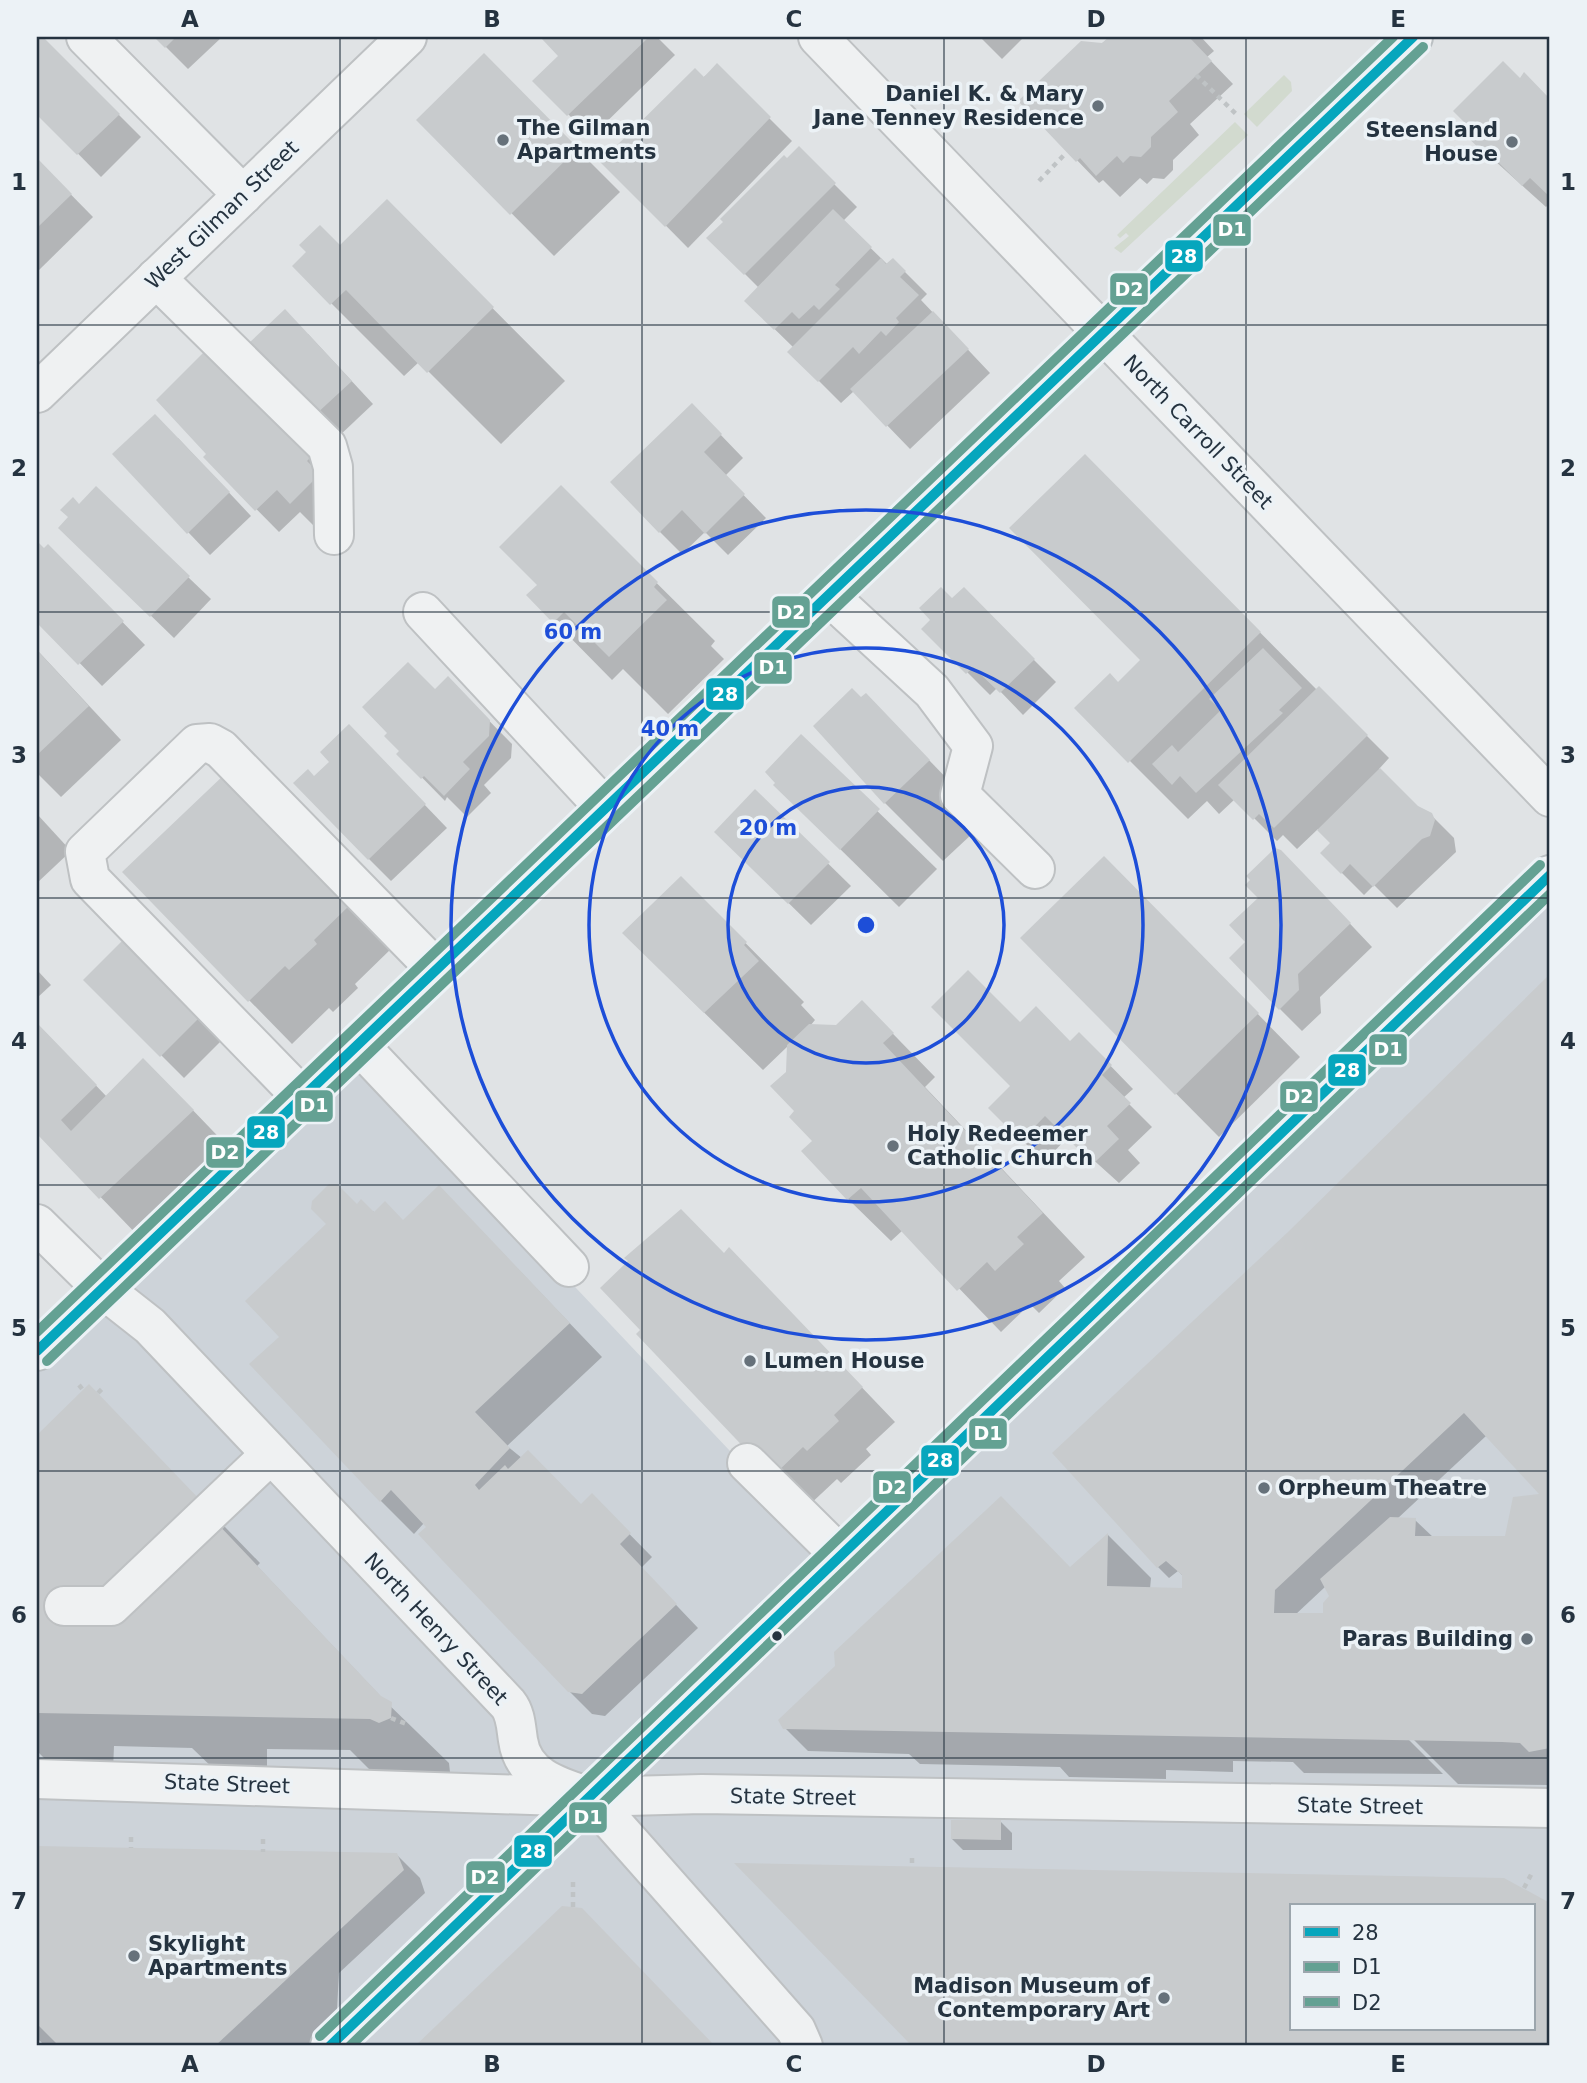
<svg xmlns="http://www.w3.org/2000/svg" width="1587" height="2083" viewBox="0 0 1587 2083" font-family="'DejaVu Sans',sans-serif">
<rect width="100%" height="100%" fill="#e0e3e5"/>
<path fill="#cdd3d9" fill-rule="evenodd" d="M1550 875V2046H37V1351L353 1052 835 1562ZM1291 1906H1533V2029H1291Z"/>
<g fill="#d2dacf">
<path d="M1284 75 1291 82 1292 91 1257 127 1244 114Z"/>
<path d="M1235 122 1248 135 1121 253 1114 248 1129 236 1126 233 1120 238 1117 235Z"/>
</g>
<g fill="#0003" fill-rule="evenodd">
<path d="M37 37H41L141 137 101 177 37 112Z"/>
<path d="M156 37H222L188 69Z"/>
<path d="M547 37H657L675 55 591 137 535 81 560 56 545 39Z"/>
<path d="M980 37H1024L1002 59Z"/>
<path d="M1111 37 1126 39 1129 37H1201L1214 51 1207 57 1233 84 1190 124 1199 135 1173 160V170L1164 179 1153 178 1147 184 1140 178 1120 197 1103 180 1099 183 1020 101Z"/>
<path d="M484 56 620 192 554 256 419 120Z"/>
<path d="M717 66 792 141 688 248 603 162Z"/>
<path d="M1524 75 1550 101V203L1546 207 1484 151Z"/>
<path d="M799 149 857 207 843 221 888 265 893 260 927 294 921 300 990 373 910 449 854 391 841 403 790 352 794 348 746 301 759 288 709 238Z"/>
<path d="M37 160 93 217 37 272Z"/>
<path d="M387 202 565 381 501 444 419 362 404 376 294 266 340 247Z"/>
<path d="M308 334 373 404 338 437 250 345Z"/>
<path d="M205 353 332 481 341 497 313 525 300 512 279 532 206 458 209 454Z"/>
<path d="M692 405 743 458 725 476 766 518 728 555 705 532 682 554 660 532Z"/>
<path d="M178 438 251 516 210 555 188 532Z"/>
<path d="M1085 456 1317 690 1319 688 1389 758 1379 769 1417 808 1431 815 1454 838 1456 852 1397 908 1374 885 1364 895 1322 853 1332 843 1318 829 1297 849 1283 835 1277 841 1235 799 1219 814 1207 801 1188 819 1077 708 1118 684 1142 660Z"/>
<path d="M561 488 715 641 711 646 724 659 668 714 623 669 612 680 554 621 539 585Z"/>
<path d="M37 543 44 550 48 546 145 645 102 686 37 619Z"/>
<path d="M83 550 188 577 211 599 174 638Z"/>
<path d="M964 590 1056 682 1023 715 997 688 990 695 924 629Z"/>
<path d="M37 650 121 740 61 797 37 773Z"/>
<path d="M448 679 512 744 511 758 484 785 491 793 467 817 447 797 445 801 399 754 435 691Z"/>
<path d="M866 695 987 820 943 861 885 803 861 699Z"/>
<path d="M801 737 937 869 899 907 834 843Z"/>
<path d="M371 749 447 828 391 881 369 859 314 778Z"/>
<path d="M755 792 851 886 811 925 716 832Z"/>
<path d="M37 814 71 851 37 883Z"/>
<path d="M269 818 393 947 355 984 358 988 333 1012 329 1008 292 1044 124 872Z"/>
<path d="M1304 875 1372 947 1320 997 1321 1013 1302 1031 1280 1009 1248 942 1261 898Z"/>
<path d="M681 878 804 1002 801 1005 815 1020 810 1026H836L862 1002 935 1077 925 1087 1085 1257 1059 1281 1065 1288 1039 1313 1030 1304 1001 1332 903 1230 891 1241 848 1199 796 1111 787 1072 788 1046 763 1070 682 991Z"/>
<path d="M1147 901 1300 1057 1219 1137 1022 938Z"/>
<path d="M37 970 51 985 37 998Z"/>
<path d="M1550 977V1502L1486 1436 1397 1519 1415 1520 1434 1538H1507L1539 1496 1550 1507V1785L1458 1784 1408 1734 1406 1737 1443 1774 1304 1773 1293 1762 1233 1761V1772L1166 1770V1779L1069 1777 1060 1767 920 1764 909 1754 808 1751 785 1728 1070 1569 1108 1535 1151 1578 1150 1589 1184 1590 1183 1576 1178 1571 1169 1578 1158 1567 1289 1233ZM1326 1586 1331 1596 1324 1615H1295Z"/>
<path d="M86 980 203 1014 225 1037 184 1078Z"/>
<path d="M37 1024 107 1097 186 1103 235 1154 143 1241 37 1131Z"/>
<path d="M1020 1024 1101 1056 1133 1089 1123 1098 1152 1127 1128 1150 1140 1163 1119 1183 1068 1137 1044 1162 990 1108 1012 1086Z"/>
<path d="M357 1206 403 1222 472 1221 602 1357 507 1446 581 1506 592 1496 652 1557 641 1568 698 1628 605 1716 592 1714 569 1691 424 1523 414 1534 381 1501 281 1337Z"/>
<path d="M724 1255 762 1283 895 1422 866 1449 871 1455 841 1483 837 1479 806 1508 773 1475Z"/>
<path d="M89 1387 260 1563 257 1566 384 1700 449 1763 450 1772 438 1781 375 1775 350 1750 267 1749V1774L218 1773 192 1748 114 1746 113 1771 55 1769 37 1751V1437Z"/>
<path d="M1001 1822 1012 1833V1850H963L952 1839Z"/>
<path d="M37 1848 397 1855 420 1878 425 1893 339 1973 335 2046H45L37 2038Z"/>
<path d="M738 1865 1504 1879 1550 1906V2046H914ZM1291 1906H1533V2029H1291Z"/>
<path d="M615 1944 713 2046H418L499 1968Z"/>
</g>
<g fill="#c8cbcd" fill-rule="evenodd">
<path d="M37 37H43L120 114 77 155 37 115Z"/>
<path d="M154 37H176L165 48Z"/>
<path d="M545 37H649L567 116 532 81 558 56 542 39Z"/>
<path d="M1109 37H1189L1212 61 1169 101 1178 112 1151 137V147L1141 157 1130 156 1123 163 1117 156 1096 176 1080 158 1076 162 1018 101 1081 41 1102 43Z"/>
<path d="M484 53 578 148 510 215 416 120Z"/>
<path d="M1503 61 1520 78 1524 72 1550 99V197L1530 178 1522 186 1492 156 1489 158 1459 129 1465 123 1453 111Z"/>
<path d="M717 63 771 117 665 227 600 162 695 68 704 77Z"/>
<path d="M799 146 836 183 744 275 706 238 723 222 720 219 784 155 787 158Z"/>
<path d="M37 158 72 194 37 228Z"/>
<path d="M387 199 494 307 427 373 346 290 330 305 292 266 306 252 299 245 320 225 340 245Z"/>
<path d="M833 209 872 247 835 285 840 289 819 310 814 305 799 319 792 312 774 330 744 301Z"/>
<path d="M881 258 886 264 893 258 906 271 900 277 919 295 896 318 899 322 886 336 881 331 859 354 853 347 818 382 787 352Z"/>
<path d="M285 309 352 381 314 416 248 344Z"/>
<path d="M933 311 969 349 886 427 850 389Z"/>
<path d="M205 351 311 457 307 461 320 474 290 504 277 490 255 511 203 457 206 454 156 400Z"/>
<path d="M692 403 722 434 704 452 745 494 705 534 682 510 659 533 610 482Z"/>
<path d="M155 414 230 492 187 534 112 454Z"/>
<path d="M1085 454 1261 632 1128 763 1074 708 1110 673 1118 682 1140 660 1009 528Z"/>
<path d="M561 485 658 582 654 587 667 600 609 657 564 612 553 623 526 595 537 585 499 547Z"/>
<path d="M96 486 190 576 150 617 58 528 68 517 60 510 73 497 79 504Z"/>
<path d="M37 541 44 548 48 544 124 621 78 665 37 623Z"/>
<path d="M941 587 952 598 964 587 1035 659 1000 693 973 667 966 674 921 629 930 620 919 608Z"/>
<path d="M1263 648 1302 688 1279 710 1283 713 1196 793 1180 776 1172 785 1152 764 1172 745 1178 752 1221 710 1209 699Z"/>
<path d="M37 650 89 706 37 755Z"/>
<path d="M408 662 435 689 448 676 490 720 489 736 463 762 470 769 444 796 424 776 421 779 396 754 399 751 384 736 387 733 362 707Z"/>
<path d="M1319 686 1368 735 1274 828 1259 814 1253 820 1218 785Z"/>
<path d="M852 688 861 697 866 693 930 760 884 804 813 726Z"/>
<path d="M349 724 426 804 368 860 293 783 308 769 314 776 329 762 320 752Z"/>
<path d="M801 734 880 809 840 850 773 785 775 783 765 772Z"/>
<path d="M1380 768 1418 806 1432 813 1435 820 1430 836 1422 839 1373 887 1350 864 1341 874 1320 853 1330 843 1317 830Z"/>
<path d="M226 773 352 903 314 940 317 944 289 970 285 966 248 1002 122 872Z"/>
<path d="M755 789 830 862 788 904 714 832Z"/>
<path d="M1275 848 1281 850 1351 923 1298 974 1299 990 1279 1010 1229 958 1245 942 1229 925 1258 898 1245 885 1250 880 1246 876Z"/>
<path d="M1104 856 1259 1013 1175 1095 1020 938Z"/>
<path d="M681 876 747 942 744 945 759 961 704 1013 622 933Z"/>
<path d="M125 938 204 1013 160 1057 83 980Z"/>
<path d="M968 970 1020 1022 1036 1006 1070 1041 1079 1032 1112 1065 1102 1075 1131 1103 1107 1126 1119 1139 1095 1162 1083 1150 1081 1152 1045 1116 1021 1141 988 1108 1010 1086 931 1007Z"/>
<path d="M1550 974V1748L1529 1752 1520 1743 1502 1742 783 1729 778 1720 835 1666 834 1652 1001 1496 1070 1567 1108 1533 1107 1586 1182 1588V1575L1166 1561 1157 1568 1052 1453 1288 1232ZM1464 1413 1539 1494 1513 1497 1505 1536H1415L1416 1518 1390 1517 1320 1579 1329 1596 1323 1603V1613H1274L1275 1590Z"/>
<path d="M862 1000 894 1033 883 1043 1043 1213 1017 1237 1024 1244 995 1271 987 1262 957 1291 861 1188 847 1200 801 1151 812 1141 789 1117 794 1111 770 1086 786 1072 787 1045 809 1024 836 1025Z"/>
<path d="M37 1023 97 1085 61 1120 71 1131 143 1058 194 1110 99 1199 37 1134Z"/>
<path d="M329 1184H337L357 1204 361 1199 374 1212 385 1201 403 1220 439 1185 570 1323 475 1412 510 1448 475 1485 479 1490 505 1465 508 1469 528 1450 581 1504 592 1493 631 1533 620 1544 677 1604 582 1694 568 1692 443 1561 418 1534 426 1527 391 1490 380 1502 249 1364 279 1337 245 1301 326 1224 311 1209 312 1201Z"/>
<path d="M681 1209 724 1253 729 1247 863 1387 834 1415 839 1421 807 1451 803 1447 772 1477 636 1334 640 1330 600 1288 628 1261 624 1258Z"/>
<path d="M89 1384 204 1504 114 1589 58 1588 57 1617 114 1618 214 1520 381 1696 392 1702 391 1718 379 1723 370 1719 37 1713V1435Z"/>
<path d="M951 1820H1001V1840L951 1839Z"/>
<path d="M37 1846 397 1853 404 1870 215 2046H59L37 2024Z"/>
<path d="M734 1863 1504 1878 1550 1903V2046H912ZM1291 1906H1533V2029H1291Z"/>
<path d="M562 1906 582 1908 715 2046H415Z"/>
</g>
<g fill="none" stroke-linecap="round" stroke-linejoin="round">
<g stroke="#bec1c3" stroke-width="42">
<g id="minor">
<path d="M86 37 243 195"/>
<path d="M818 37 1550 797"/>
<path d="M156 278 327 446 333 467 334 535"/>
<path d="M37 393 407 37"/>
<path d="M829 596 932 691 973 746 960 795 1035 869"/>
<path d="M423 612 606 809"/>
<path d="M359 1045 569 1267"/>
<path d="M303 1098 90 879 85 852 197 744 210 743 221 749 437 970"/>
<path d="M37 1224 103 1289 150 1326 508 1704C516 1714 516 1728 518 1740 523 1777 559 1787 590 1797L796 2030 803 2046"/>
<path d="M747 1463 841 1556"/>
<path d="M64 1606H111L271 1454"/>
<path d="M37 1779 590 1797 702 1794 1550 1808"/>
</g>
</g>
<g stroke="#bbc0c3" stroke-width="42">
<g id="major">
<path d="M37 1351 1413 37"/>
<path d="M330 2046 1550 875"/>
</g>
</g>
<g stroke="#bfc3c5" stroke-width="4.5" stroke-dasharray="5 5" stroke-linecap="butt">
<path d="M1196 75 1236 114"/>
<path d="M1039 181 1066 153"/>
<path d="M79 1385 83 1390"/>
<path d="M98 1393 102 1389"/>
<path d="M391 1718 409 1725"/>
<path d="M131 1837V1848"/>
<path d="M263 1839V1852"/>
<path d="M912 1858V1867"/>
<path d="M573 1882V1907"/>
<path d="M1524 1888 1533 1871"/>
</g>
<use href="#minor" stroke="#eff1f2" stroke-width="38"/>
<use href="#major" stroke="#f4f5f6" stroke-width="38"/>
<g stroke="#ecf2f6" stroke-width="16">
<g id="bus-1">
<path d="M37 1351 1413 37"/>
<path d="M330 2046 1550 875"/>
</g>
</g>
<g stroke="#ecf2f6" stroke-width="16">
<g id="bus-2">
<path d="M47 1361 1423 47"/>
<path d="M350 2046 1550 894"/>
</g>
</g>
<g stroke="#ecf2f6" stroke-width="16">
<g id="bus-3">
<path d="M37 1332 1393 37"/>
<path d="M320 2036 1540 865"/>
</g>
</g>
<use href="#bus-1" stroke="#06a6bd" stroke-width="10"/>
<use href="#bus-2" stroke="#64a193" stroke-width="10"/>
<use href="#bus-3" stroke="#64a193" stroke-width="10"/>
</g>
<path fill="none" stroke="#253340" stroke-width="2" stroke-opacity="0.55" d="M340 37V2046M642 37V2046M944 37V2046M1246 37V2046M37 325H1550M37 612H1550M37 898H1550M37 1185H1550M37 1471H1550M37 1758H1550"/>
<g fill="none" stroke="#1d4ed8" stroke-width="3.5">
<circle cx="866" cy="925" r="138"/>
<circle cx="866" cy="925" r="277"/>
<circle cx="866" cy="925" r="415"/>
</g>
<g fill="#66717a" stroke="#ecf2f6" stroke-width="2.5">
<circle cx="1098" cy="106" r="7"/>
<circle cx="503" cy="140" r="7"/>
<circle cx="1512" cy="142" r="7"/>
<circle cx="893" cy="1146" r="7"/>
<circle cx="750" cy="1361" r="7"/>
<circle cx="1264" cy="1488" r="7"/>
<circle cx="1527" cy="1639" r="7"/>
<circle cx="134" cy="1956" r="7"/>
<circle cx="1164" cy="1998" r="7"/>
</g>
<circle fill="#253340" stroke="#ecf2f6" stroke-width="2.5" cx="777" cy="1636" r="6"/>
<g text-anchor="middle" stroke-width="7" stroke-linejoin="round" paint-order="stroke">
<g font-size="21" font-weight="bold" fill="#253340" stroke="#ecf2f6" text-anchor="start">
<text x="1084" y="101" text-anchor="end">Daniel K. &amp; Mary<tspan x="1084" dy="24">Jane Tenney Residence</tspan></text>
<text x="517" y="135">The Gilman<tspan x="517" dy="24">Apartments</tspan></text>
<text x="1498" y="137" text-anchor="end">Steensland<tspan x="1498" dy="24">House</tspan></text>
<text x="907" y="1141">Holy Redeemer<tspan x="907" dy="24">Catholic Church</tspan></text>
<text x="764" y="1368">Lumen House</text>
<text x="1278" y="1495">Orpheum Theatre</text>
<text x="1513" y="1646" text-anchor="end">Paras Building</text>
<text x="148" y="1951">Skylight<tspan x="148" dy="24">Apartments</tspan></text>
<text x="1150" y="1993" text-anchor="end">Madison Museum of<tspan x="1150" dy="24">Contemporary Art</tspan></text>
</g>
<g font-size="21" fill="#253340" stroke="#ecf2f6">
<text transform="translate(222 215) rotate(-44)" y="7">West Gilman Street</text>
<text transform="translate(1198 432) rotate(46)" y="7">North Carroll Street</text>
<text transform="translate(436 1629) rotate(47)" y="7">North Henry Street</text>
<text transform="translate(227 1784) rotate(2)" y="7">State Street</text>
<text transform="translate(793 1797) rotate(1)" y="7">State Street</text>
<text transform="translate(1360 1806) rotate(1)" y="7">State Street</text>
</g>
</g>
<circle cx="866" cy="925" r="10" fill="#1d4ed8" stroke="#ecf2f6" stroke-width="3.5"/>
<g font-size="21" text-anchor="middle" font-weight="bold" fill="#1d4ed8" stroke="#ecf2f6" stroke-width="7" stroke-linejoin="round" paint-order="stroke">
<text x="573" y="639">60 m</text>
<text x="670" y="736">40 m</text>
<text x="768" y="835">20 m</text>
</g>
<g stroke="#ecf2f6" stroke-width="2.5">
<rect x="1212" y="213" width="40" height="34" rx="7" fill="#64a193"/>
<rect x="1164" y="239" width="40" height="34" rx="7" fill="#06a6bd"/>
<rect x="1109" y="272" width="40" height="34" rx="7" fill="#64a193"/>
<rect x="771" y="595" width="40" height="34" rx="7" fill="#64a193"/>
<rect x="753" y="651" width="40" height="34" rx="7" fill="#64a193"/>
<rect x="705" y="677" width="40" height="34" rx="7" fill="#06a6bd"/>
<rect x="1368" y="1033" width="40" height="33" rx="7" fill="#64a193"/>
<rect x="1327" y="1053" width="40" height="34" rx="7" fill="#06a6bd"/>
<rect x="1279" y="1080" width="40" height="33" rx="7" fill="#64a193"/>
<rect x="294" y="1089" width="40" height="34" rx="7" fill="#64a193"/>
<rect x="246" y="1115" width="40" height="34" rx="7" fill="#06a6bd"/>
<rect x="205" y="1136" width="40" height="33" rx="7" fill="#64a193"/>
<rect x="968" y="1417" width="40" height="33" rx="7" fill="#64a193"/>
<rect x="920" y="1444" width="40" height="33" rx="7" fill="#06a6bd"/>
<rect x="872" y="1470" width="40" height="34" rx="7" fill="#64a193"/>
<rect x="568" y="1801" width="40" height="33" rx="7" fill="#64a193"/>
<rect x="513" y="1834" width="40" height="34" rx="7" fill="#06a6bd"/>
<rect x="465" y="1860" width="41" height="34" rx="7" fill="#64a193"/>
</g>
<g font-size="19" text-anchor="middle" font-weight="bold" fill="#fff">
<text x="1232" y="236">D1</text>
<text x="1184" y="263">28</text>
<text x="1129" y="296">D2</text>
<text x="791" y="619">D2</text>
<text x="773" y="674">D1</text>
<text x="725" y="701">28</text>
<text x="1388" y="1056">D1</text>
<text x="1347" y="1077">28</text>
<text x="1299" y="1103">D2</text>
<text x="314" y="1112">D1</text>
<text x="266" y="1139">28</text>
<text x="225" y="1159">D2</text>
<text x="988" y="1440">D1</text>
<text x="940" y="1467">28</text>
<text x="892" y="1494">D2</text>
<text x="588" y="1824">D1</text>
<text x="533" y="1858">28</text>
<text x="485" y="1884">D2</text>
</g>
<rect width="1587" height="2083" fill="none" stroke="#ecf2f6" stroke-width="77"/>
<rect x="1290" y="1904" width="245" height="126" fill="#ecf2f6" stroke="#9ca6ad" stroke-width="2"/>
<rect x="1304" y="1927" width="35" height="10" fill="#06a6bd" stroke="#9ca6ad" stroke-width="2"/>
<text x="1352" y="1940" font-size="21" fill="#253340">28</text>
<rect x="1304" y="1962" width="35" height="10" fill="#64a193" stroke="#9ca6ad" stroke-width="2"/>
<text x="1352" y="1974" font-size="21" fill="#253340">D1</text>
<rect x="1304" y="1997" width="35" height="10" fill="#64a193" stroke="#9ca6ad" stroke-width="2"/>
<text x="1352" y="2010" font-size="21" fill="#253340">D2</text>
<rect x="38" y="38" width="1510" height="2006" fill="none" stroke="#253340" stroke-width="2.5"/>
<g font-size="23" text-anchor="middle" font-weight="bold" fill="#253340">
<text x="190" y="27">A</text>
<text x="492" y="27">B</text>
<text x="794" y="27">C</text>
<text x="1096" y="27">D</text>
<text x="1398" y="27">E</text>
<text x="19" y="190">1</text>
<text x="1568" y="190">1</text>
<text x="19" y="476">2</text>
<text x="1568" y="476">2</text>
<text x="19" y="763">3</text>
<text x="1568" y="763">3</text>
<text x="19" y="1049">4</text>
<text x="1568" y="1049">4</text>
<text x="19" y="1336">5</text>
<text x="1568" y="1336">5</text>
<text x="19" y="1623">6</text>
<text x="1568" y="1623">6</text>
<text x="19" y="1909">7</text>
<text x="1568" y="1909">7</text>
<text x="190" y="2072">A</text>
<text x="492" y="2072">B</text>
<text x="794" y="2072">C</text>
<text x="1096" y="2072">D</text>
<text x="1398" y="2072">E</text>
</g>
</svg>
